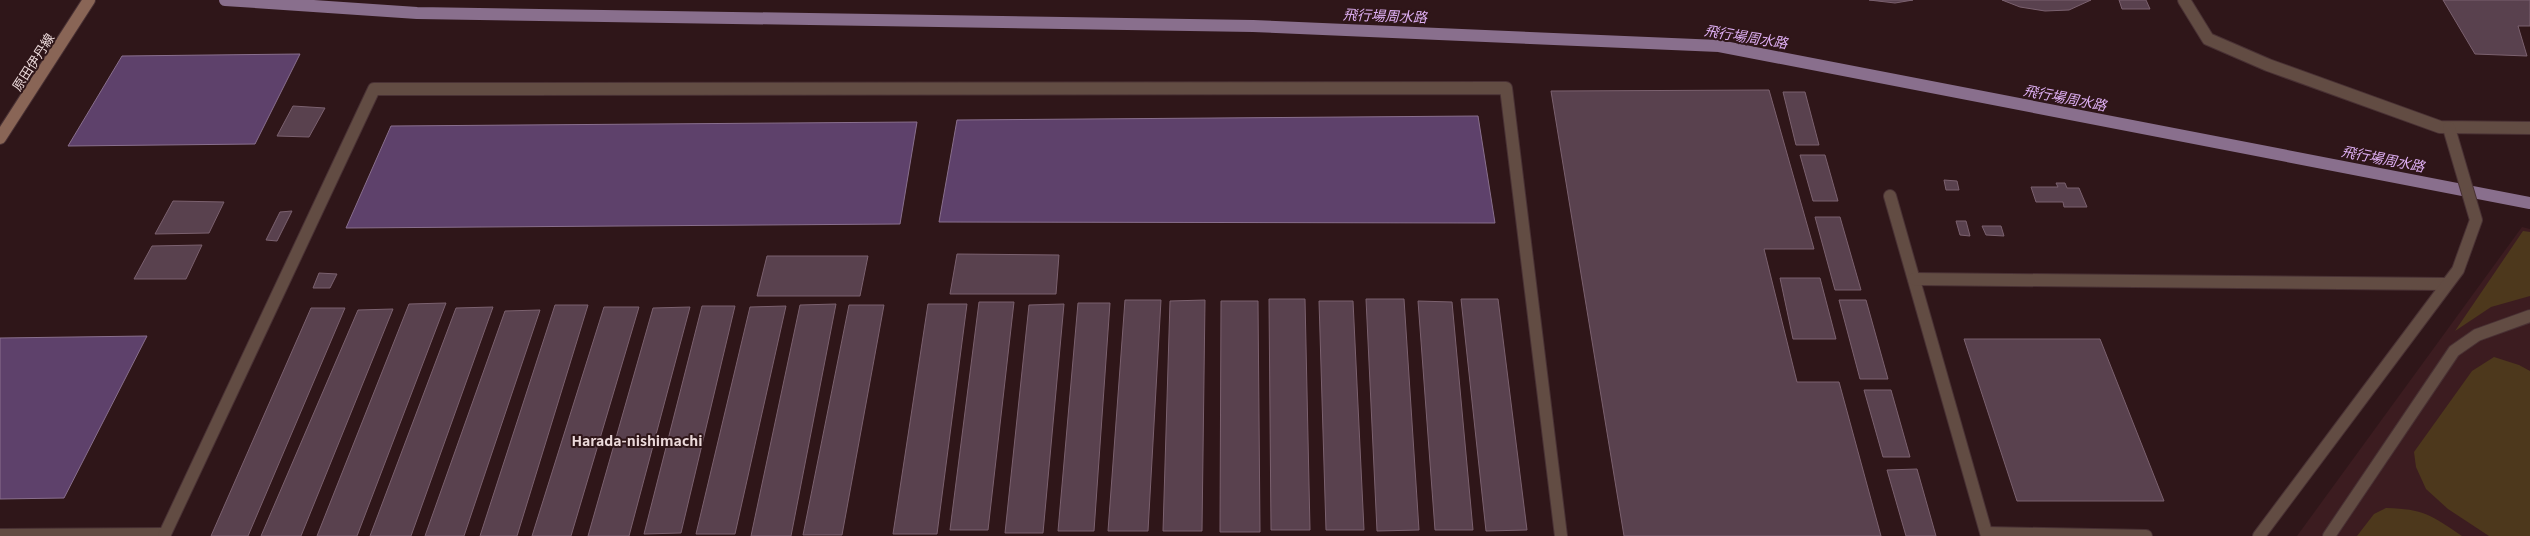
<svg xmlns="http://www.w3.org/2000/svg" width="2530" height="536" viewBox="0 0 2530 536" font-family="Georgia,'Noto Sans JP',serif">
<rect width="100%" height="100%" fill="#2f1619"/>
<path fill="#3c1c20" d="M2522 227 2530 229V536H2297Z"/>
<g fill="#4d381c">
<path d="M2523 231 2530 232V296L2491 307 2455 331Z"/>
<path d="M2494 357 2519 365 2530 371V536H2489L2448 509 2426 489 2416 467 2414 452 2472 371Z"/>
<path d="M2386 508C2424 509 2431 515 2462 536H2357L2374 514Z"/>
</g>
<g fill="#5e416b" stroke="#896f8d">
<path d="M300 54 255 144 68 146 122 56Z"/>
<path d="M1478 116 1495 223 939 222 957 120Z"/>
<path d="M917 122 900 224 346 228 391 126Z"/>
<path d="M147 336 64 498 0 499V338Z"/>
</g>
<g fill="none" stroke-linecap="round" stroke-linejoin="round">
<path stroke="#896f8d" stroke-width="12" d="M225 0 417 13 1253 26 1719 46 2530 203"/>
</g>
<g fill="#59414e" stroke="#7b616f">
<path d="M1869 0H1913L1895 3Z"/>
<path d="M2002 0H2091L2069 10 2045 11 2020 7Z"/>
<path d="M2119 0H2146L2150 9H2122Z"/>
<path d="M2443 0H2530V26H2518L2527 56 2475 54Z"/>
<path d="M1769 90 1814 249H1764L1797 382H1839L1881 536H1624L1551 91Z"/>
<path d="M1783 92H1805L1819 145H1796Z"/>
<path d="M293 106 325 108 309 137 277 136Z"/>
<path d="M1800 155H1825L1838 201H1813Z"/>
<path d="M1944 180 1957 181 1959 190H1946Z"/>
<path d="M2056 183H2065L2067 188H2079L2087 207H2064L2063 202H2036L2031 187H2058Z"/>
<path d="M173 201 224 202 209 233 155 234Z"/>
<path d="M292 211 277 241 266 240 280 212Z"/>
<path d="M1815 217H1840L1861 290H1835Z"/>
<path d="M1956 221H1966L1970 236 1960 235Z"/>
<path d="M1982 226H2001L2004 236 1986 235Z"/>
<path d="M202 245 186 279H134L152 246Z"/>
<path d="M957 254 1059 255 1056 294H950Z"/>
<path d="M767 256H868L860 296H757Z"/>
<path d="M319 273 337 274 330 288H313Z"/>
<path d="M1780 278H1820L1836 339H1793Z"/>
<path d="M1269 299H1305L1310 530H1271Z"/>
<path d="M1366 299H1404L1419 530 1377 531Z"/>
<path d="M1461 299H1498L1527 530 1486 531Z"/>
<path d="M1125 300H1161L1148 531H1108Z"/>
<path d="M1205 300 1202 531H1163L1170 301Z"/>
<path d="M1839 300H1866L1888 379H1860Z"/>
<path d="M1221 301H1258L1260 532H1220Z"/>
<path d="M1319 301H1353L1364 530H1326Z"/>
<path d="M1418 301 1452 302 1473 530H1435Z"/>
<path d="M979 302H1014L988 530H950Z"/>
<path d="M446 303 357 536H317L409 304Z"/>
<path d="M1078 303H1110L1094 531H1058Z"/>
<path d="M836 304 791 536H751L800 305Z"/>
<path d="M928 304H967L937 534H893Z"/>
<path d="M1064 304 1043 533H1005L1029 305Z"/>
<path d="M555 305H588L517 536H480Z"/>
<path d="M849 305H884L842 535H803Z"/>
<path d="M702 306H735L681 533 644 534Z"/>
<path d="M786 306 735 534H696L750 307Z"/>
<path d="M493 307 411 536H370L456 308Z"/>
<path d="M604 307H639L571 536H532Z"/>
<path d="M690 307 629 536H588L653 308Z"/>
<path d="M311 308H345L248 536H211Z"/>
<path d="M393 309 301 536H261L358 310Z"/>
<path d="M540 310 464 536H425L505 311Z"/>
<path d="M1964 339H2100L2164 501H2017Z"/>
<path d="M1864 390H1891L1910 457H1883Z"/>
<path d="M1917 469 1936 536H1906L1887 470Z"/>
</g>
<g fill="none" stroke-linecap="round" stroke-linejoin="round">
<g stroke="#493134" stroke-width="14">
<g id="lane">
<path d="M2184 0 2208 39 2268 65 2440 127 2530 128"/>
<path d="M1890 196 1987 536"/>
<path d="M1914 279 2446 284"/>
<path d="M1987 533 2146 536"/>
<path d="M0 535 165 534"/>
<path d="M164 536 374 89 1506 88 1561 536"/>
<path d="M2259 536 2458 270 2476 220 2449 128"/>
<path d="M2329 536 2454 351 2477 335 2530 316"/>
</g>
</g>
<g stroke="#493134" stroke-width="14">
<path id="secondary" d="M0 138 89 0"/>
</g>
<use href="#lane" stroke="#624c43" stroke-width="12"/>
<use href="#secondary" stroke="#896556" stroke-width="12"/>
</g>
<g text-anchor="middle" stroke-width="4" stroke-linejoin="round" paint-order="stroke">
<g font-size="13" fill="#ecdadb" stroke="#2f1619">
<text transform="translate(33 62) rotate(-57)" y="5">原田伊丹線</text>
</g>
<g font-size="14" font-style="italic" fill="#deaff3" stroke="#2f1619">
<text transform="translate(1385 16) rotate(2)" y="5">飛行場周水路</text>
<text transform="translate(1746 37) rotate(9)" y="5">飛行場周水路</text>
<text transform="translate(2065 98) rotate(11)" y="5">飛行場周水路</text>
<text transform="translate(2383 159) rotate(11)" y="5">飛行場周水路</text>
</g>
<g font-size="14" font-weight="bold" fill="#ecdadb" stroke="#2f1619">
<text x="637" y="446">Harada-nishimachi</text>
</g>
</g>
</svg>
